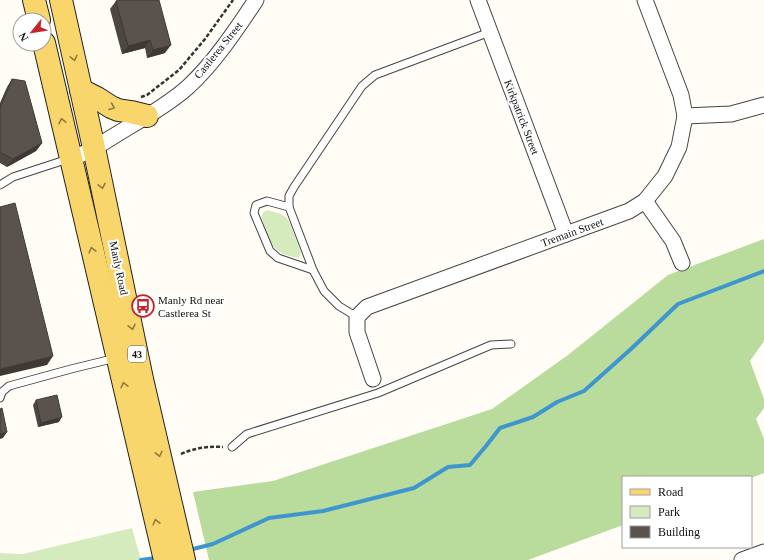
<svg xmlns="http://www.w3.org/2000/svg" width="764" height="560" viewBox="0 0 764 560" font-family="Georgia,serif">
<rect width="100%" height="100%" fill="#fffdf5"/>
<g fill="#d5ebbd">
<path d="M267 210C273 212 281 213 286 217 291 223 298 245 301 253L299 258C271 254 271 242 262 219 261 214 263 212 267 210Z"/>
<path d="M132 528 141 560H0V553L23 554Z"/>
</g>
<path fill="#b9dc9c" d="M764 239V341L750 361 764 399V408L756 419 764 439V473L751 478V477H623V525L528 560H209L193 492 273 481 492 409 568 355 668 275Z"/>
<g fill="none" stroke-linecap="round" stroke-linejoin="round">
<g stroke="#3f96cf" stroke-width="4">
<path d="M189 550 213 544 269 518 323 511 414 488 448 467 470 465 486 446 500 428 533 417 557 402 584 391 631 349 678 304 764 271"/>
<path d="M141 560 155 558"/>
</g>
<g stroke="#444" stroke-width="9">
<g id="lane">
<path d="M0 185 13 177 68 159"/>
<path d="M289 207 267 201 256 205 254 213 270 251 278 258 313 270"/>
<path d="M357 317 339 306 324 291 313 270 289 207V196L294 187 362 86 375 75 490 32"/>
<path d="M0 398 2 392 9 386 71 369 116 358"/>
<path d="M232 447 247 434 378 393 491 345 511 344"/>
</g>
</g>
<g stroke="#444" stroke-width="17">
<g id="street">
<path d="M478 0 566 234"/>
<path d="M685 116 731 114 764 105"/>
<path d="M71 159C79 155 88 152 96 147 106 141 117 134 127 128 148 116 170 103 188 87 215 62 236 30 256 0"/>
<path d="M645 201 673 241 682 263"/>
<path d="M373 379 357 332V317L367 307 629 211 645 201 665 176 679 147 685 116 681 95 645 0"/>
<path d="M742 560 764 552"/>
</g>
</g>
<g stroke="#222" stroke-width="24">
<g id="primary">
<path d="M34 0 39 20"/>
<path d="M61 0 94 148 142 379 184 560"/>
<path d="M44 43 165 560"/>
<path d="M81 90 97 98 111 107 118 110 131 112 147 116"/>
</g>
</g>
<g stroke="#333" stroke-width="2.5" stroke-dasharray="4 2" stroke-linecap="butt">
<path d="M141 97 147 95 179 70 205 39 233 0"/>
<path d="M181 454C194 448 209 446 223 447"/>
</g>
<use href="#lane" stroke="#fff" stroke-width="7"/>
<use href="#street" stroke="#fff" stroke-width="15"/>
<use href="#primary" stroke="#f9d66b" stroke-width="22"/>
</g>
<g fill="#4d4742">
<path d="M116 1 165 53 147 58 145 48 122 54 110 9Z"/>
<path d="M12 79 42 143 36 151 7 167 0 163V103L7 87Z"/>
<path d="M36 400 59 422 38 427 33 405Z"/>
</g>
<g fill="#3f3936">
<path d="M150 40 145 48 122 54 128 46Z"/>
<path d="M171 45 165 53 147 58 153 50Z"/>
<path d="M42 143 36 151 7 167 13 159Z"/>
<path d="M53 356 47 365 0 376V369Z"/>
<path d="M62 417 59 422 38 427 41 423Z"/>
<path d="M7 432 3 438 0 439V434Z"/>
</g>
<g fill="#5a524d" stroke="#3f3936">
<path d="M118 0H159L171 45 153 50 150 40 128 46 116 1Z"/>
<path d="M12 79 25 81 42 143 13 159 0 152V108Z"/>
<path d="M15 203 53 356 0 369V207Z"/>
<path d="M57 395 62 417 41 423 36 400Z"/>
<path d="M2 408 7 432 0 434V409Z"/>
</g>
<defs><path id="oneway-chevron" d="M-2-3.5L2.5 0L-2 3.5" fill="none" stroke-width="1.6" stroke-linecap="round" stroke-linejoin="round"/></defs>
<g stroke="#917d42">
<use href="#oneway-chevron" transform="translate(74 58) rotate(77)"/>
<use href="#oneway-chevron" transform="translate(112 107) rotate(23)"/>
<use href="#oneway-chevron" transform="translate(62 121) rotate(-103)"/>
<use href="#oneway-chevron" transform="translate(102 186) rotate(78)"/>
<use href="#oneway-chevron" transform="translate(92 250) rotate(-103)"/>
<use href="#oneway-chevron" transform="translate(132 327) rotate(78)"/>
<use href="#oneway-chevron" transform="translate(124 385) rotate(-103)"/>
<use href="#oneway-chevron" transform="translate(159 454) rotate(77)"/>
<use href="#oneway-chevron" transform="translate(156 522) rotate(-103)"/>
</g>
<defs>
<g id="bus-ring" transform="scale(1.15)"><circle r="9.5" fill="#fff" stroke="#c4262e" stroke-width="1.5"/><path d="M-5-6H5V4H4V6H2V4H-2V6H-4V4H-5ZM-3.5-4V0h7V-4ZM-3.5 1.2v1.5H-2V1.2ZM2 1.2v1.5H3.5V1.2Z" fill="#c4262e"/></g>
</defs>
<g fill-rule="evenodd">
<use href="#bus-ring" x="143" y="306"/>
</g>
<g text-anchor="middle" stroke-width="4" stroke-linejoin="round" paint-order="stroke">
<rect fill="#fff" stroke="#585858" stroke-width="1" x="128" y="346" width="18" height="16" rx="3"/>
<g font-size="10" font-weight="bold" fill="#111">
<text x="137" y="358">43</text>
</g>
<g font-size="11" fill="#111" stroke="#fff">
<text transform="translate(218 50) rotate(-51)" y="4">Castlerea Street</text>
<text transform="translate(522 117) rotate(69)" y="4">Kirkpatrick Street</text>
<text transform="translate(572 232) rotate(-20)" y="4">Tremain Street</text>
<text transform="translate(119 268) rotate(78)" y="4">Manly Road</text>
</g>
<g font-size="11" fill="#111" stroke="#fff" text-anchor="start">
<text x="158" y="304">Manly Rd near<tspan x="158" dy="13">Castlerea St</tspan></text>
</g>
</g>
<rect x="622" y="476" width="130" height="72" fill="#ffffff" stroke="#a0a0a0"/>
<rect x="630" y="489" width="20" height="6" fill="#f9d66b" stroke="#a0a0a0"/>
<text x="658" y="496" font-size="12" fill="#111111">Road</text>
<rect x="630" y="506" width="20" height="12" fill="#d5ebbd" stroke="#a0a0a0"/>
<text x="658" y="516" font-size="12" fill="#111111">Park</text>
<rect x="630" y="526" width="20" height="12" fill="#5a524d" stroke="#a0a0a0"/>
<text x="658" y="536" font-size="12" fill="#111111">Building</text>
<g transform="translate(32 32) rotate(240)"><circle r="19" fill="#ffffff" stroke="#a0a0a0"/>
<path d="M0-3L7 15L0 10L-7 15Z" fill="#c4262e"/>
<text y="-6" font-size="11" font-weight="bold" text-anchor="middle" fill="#111111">N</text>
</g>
</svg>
